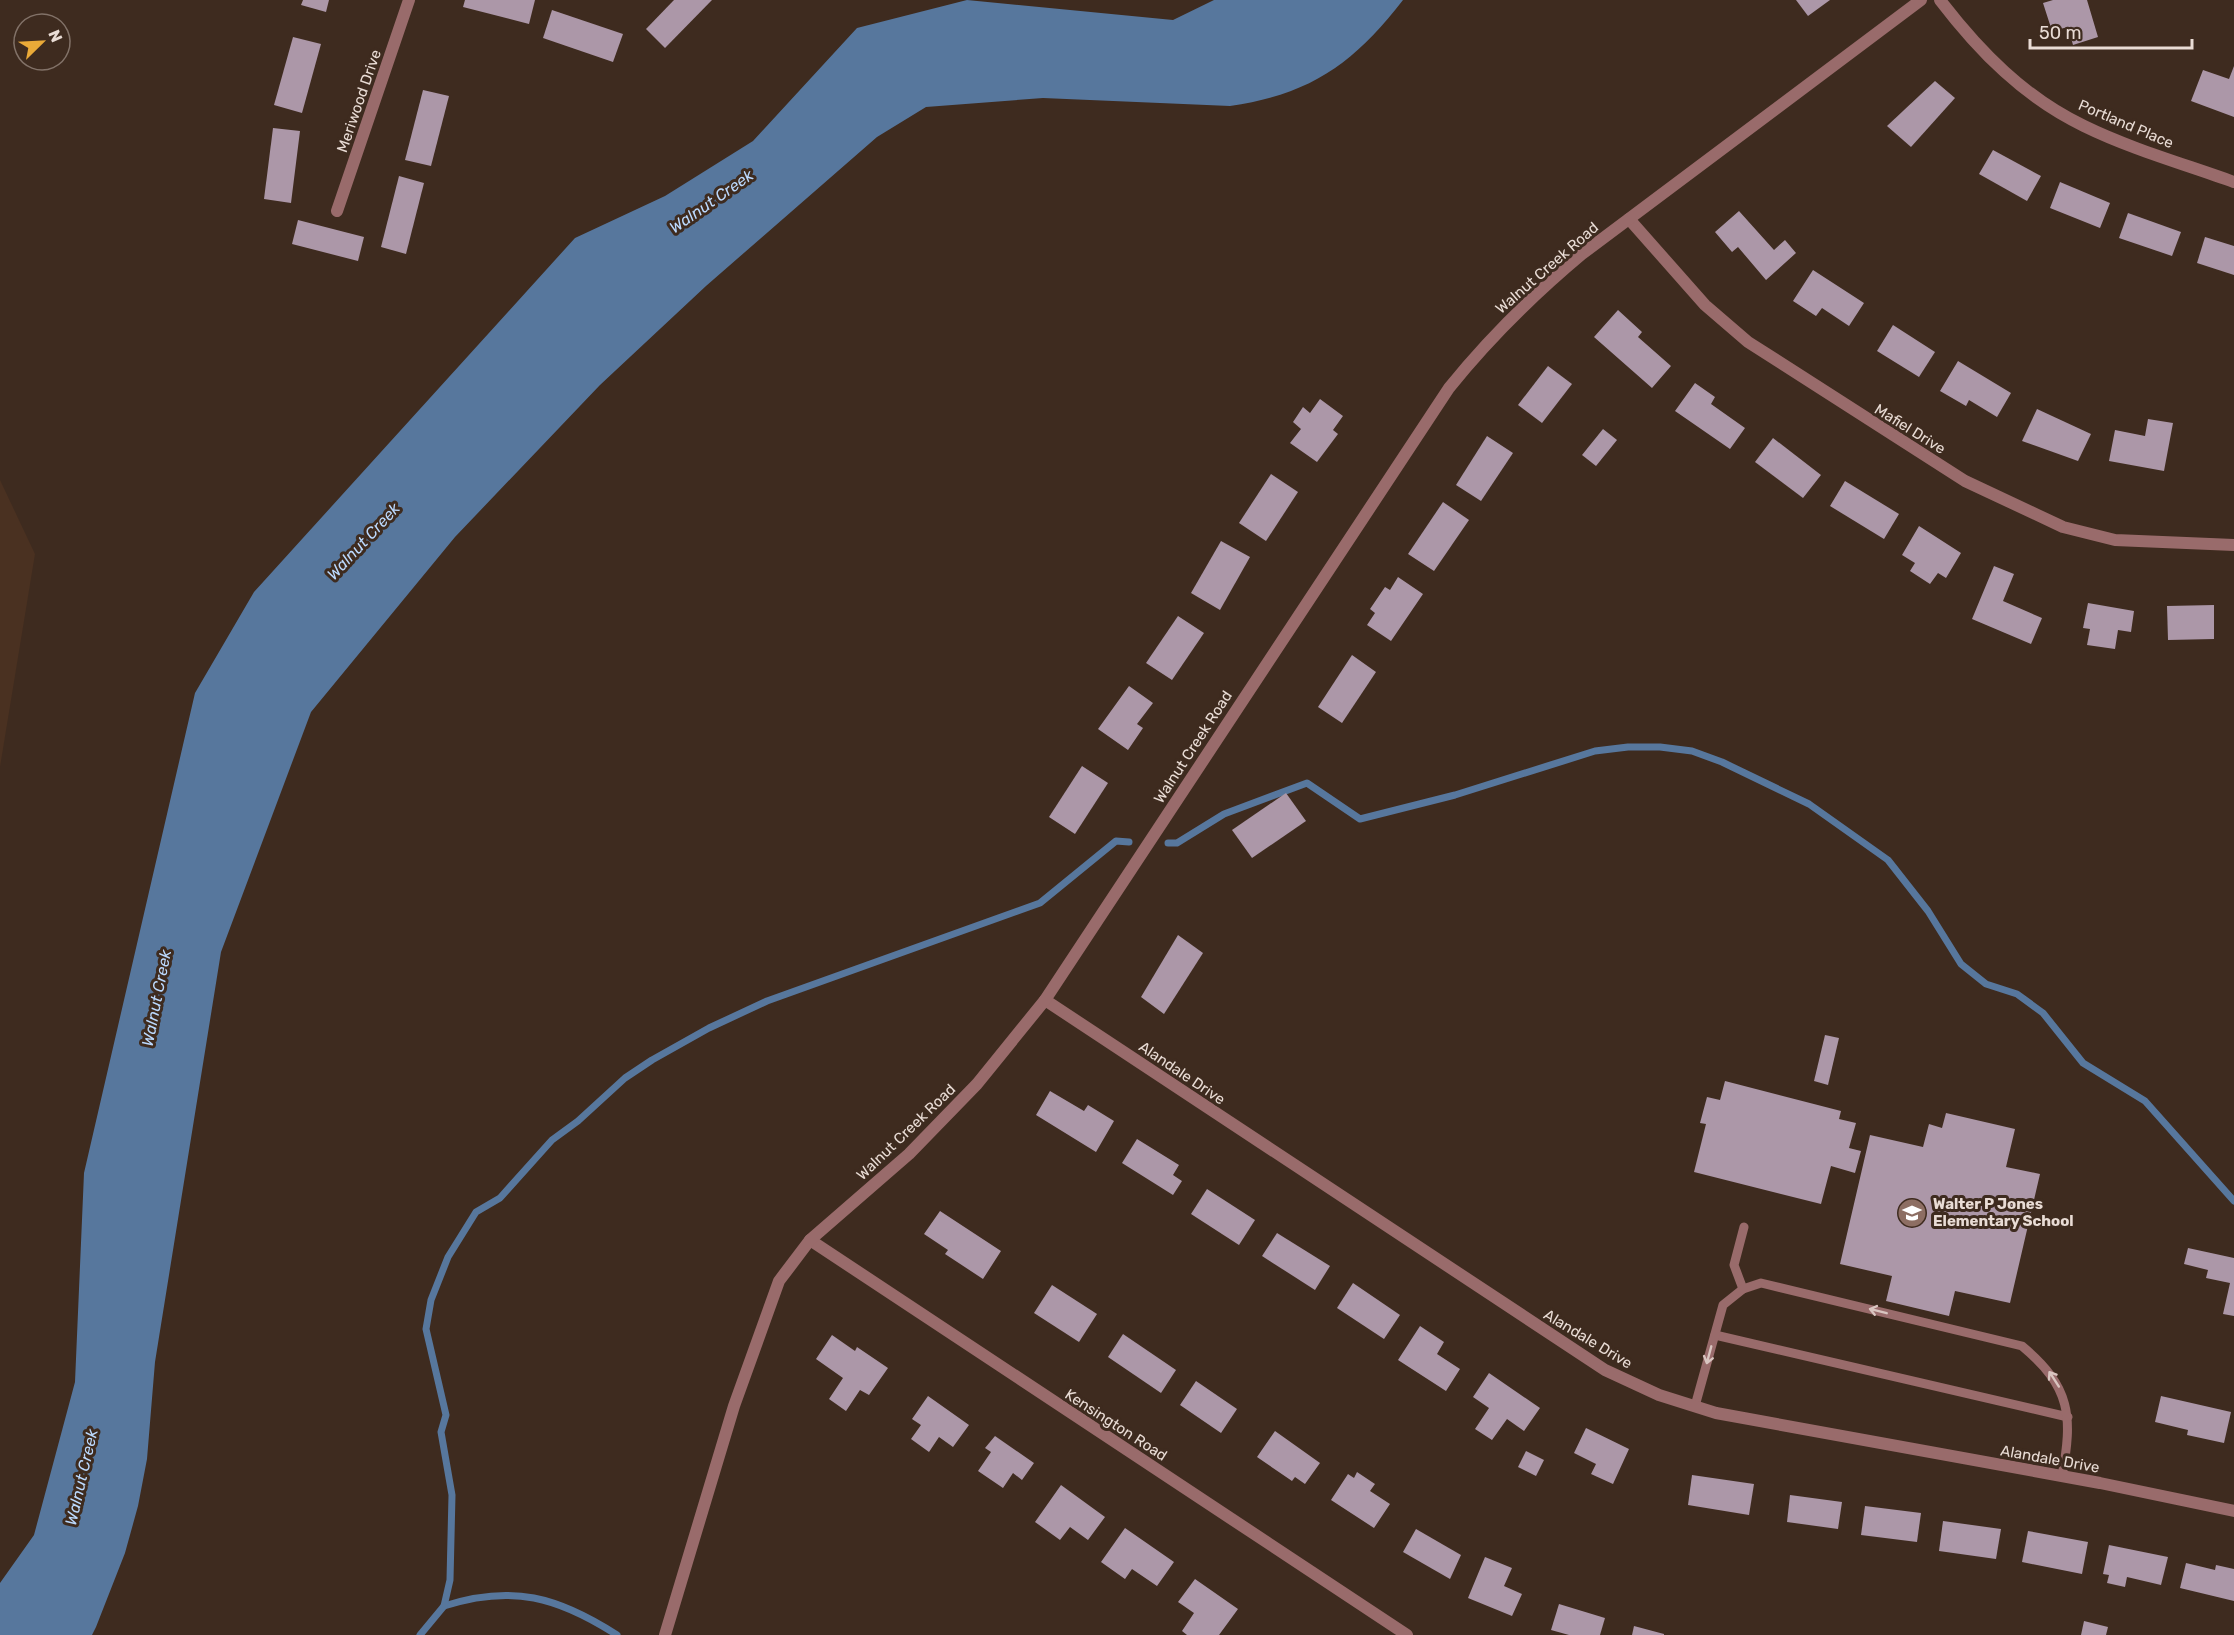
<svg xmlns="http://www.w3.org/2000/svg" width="2234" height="1635" viewBox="0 0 2234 1635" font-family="Rubik,sans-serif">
<rect width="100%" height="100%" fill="#3e2b1f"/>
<path fill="#4a3121" d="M0 480 35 554 0 767Z"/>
<path fill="#57779d" d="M967 0 1173 20 1214 0H1403C1354 63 1312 94 1230 106L1043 98 926 107 877 137 706 286 600 385 455 537 311 712 221 952 155 1362 147 1459 138 1506 125 1553 96 1627 92 1635H0V1583L34 1535 75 1382 84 1173 195 693 254 592 575 238 665 196 753 141 857 28Z"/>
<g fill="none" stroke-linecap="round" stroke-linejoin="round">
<g stroke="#57779d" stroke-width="7">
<path d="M1168 843H1177L1224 814 1307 783 1360 819 1455 795 1595 751 1628 747H1660L1692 751 1722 762 1809 804 1888 860 1928 911 1961 964 1986 984 2017 994 2043 1013 2083 1063 2145 1101 2234 1201"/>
<path d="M444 1606C512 1584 558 1597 617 1635"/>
<path d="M420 1635 444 1606 450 1580 452 1495 441 1432 446 1415 426 1329 431 1300 448 1257 476 1212 500 1198 552 1140 578 1121 625 1078 652 1060 709 1028 767 1001 1040 903 1116 841 1129 842"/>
</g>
</g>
<g fill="#ac97a8">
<path d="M303 0H329L326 12 301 5Z"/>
<path d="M465 0H535L529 24 463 7Z"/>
<path d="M674 0H712L665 48 646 29Z"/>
<path d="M1796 0H1830L1808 16Z"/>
<path d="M2053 0H2087L2098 37 2073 45 2068 27 2052 31 2043 3Z"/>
<path d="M552 10 623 34 613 62 543 38Z"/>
<path d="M293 37 321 44 302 113 274 105Z"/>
<path d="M2234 66V117L2191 101 2203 70 2229 79Z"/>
<path d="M1935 81 1955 98 1911 147 1887 126Z"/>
<path d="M423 90 449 96 431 166 405 160Z"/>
<path d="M273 128 300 131 291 203 264 199Z"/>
<path d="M1993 150 2041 176 2027 201 1979 174Z"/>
<path d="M399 176 424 183 406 254 381 247Z"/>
<path d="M2060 182 2110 203 2100 228 2050 208Z"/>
<path d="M1739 211 1774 250 1785 240 1796 253 1766 280 1738 247 1732 252 1715 232Z"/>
<path d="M2128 213 2181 232 2172 256 2119 238Z"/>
<path d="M298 220 364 237 358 261 292 244Z"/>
<path d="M2205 237 2234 246V275L2197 263Z"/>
<path d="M1813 270 1864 303 1849 326 1822 308 1816 316 1793 301Z"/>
<path d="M1618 310 1642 332 1638 337 1671 366 1652 388 1594 337Z"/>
<path d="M1893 325 1935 352 1919 377 1877 351Z"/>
<path d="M1958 361 2011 393 1997 417 1969 400 1966 406 1940 391Z"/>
<path d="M1548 366 1572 384 1542 423 1518 405Z"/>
<path d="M1695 383 1715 397 1711 404 1745 428 1730 449 1675 411Z"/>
<path d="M1320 399 1343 416 1333 430 1338 434 1317 462 1290 443 1301 429 1293 422 1303 407 1310 413Z"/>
<path d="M2037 409 2091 434 2078 461 2022 441Z"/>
<path d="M2148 419 2173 423 2164 471 2109 461 2115 430 2145 436Z"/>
<path d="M1603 429 1617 440 1596 466 1582 455Z"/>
<path d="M1487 436 1513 453 1481 501 1456 485Z"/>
<path d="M1773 438 1821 475 1803 498 1755 462Z"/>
<path d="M1271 474 1298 492 1266 541 1239 523Z"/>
<path d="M1845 481 1899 514 1884 539 1830 506Z"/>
<path d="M1443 502 1469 520 1434 571 1408 554Z"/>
<path d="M1919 526 1961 553 1946 578 1938 573 1930 584 1910 571 1915 563 1902 555Z"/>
<path d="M1221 541 1250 557 1220 610 1191 593Z"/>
<path d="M1994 566 2014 574 2003 601 2042 618 2031 644 1972 619Z"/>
<path d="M1398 577 1423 594 1391 641 1367 625 1375 613 1370 609 1385 587 1390 590Z"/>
<path d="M2088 603 2134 611 2131 632 2118 630 2115 649 2087 645 2090 629 2083 628Z"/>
<path d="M2214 605V639L2168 640 2167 606Z"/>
<path d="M1178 616 1204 633 1172 680 1146 663Z"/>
<path d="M1352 655 1376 672 1342 723 1318 707Z"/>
<path d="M1129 686 1153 703 1137 724 1143 728 1128 750 1098 729Z"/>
<path d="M1082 766 1108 783 1075 834 1049 817Z"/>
<path d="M1286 793 1306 821 1252 858 1232 830Z"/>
<path d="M1178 935 1203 953 1164 1014 1141 997Z"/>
<path d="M1825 1035 1839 1038 1828 1085 1814 1081Z"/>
<path d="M1725 1081 1841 1111 1839 1119 1856 1123 1849 1148 1861 1151 1855 1173 1831 1166 1821 1204 1694 1172 1706 1124 1700 1123 1707 1097 1720 1100Z"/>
<path d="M1050 1091 1084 1111 1088 1105 1114 1121 1096 1152 1036 1115Z"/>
<path d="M1946 1113 2015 1129 2006 1167 2040 1174 2010 1303 1955 1291 1949 1316 1886 1301 1892 1276 1840 1264 1870 1135 1923 1147 1929 1124 1942 1128Z"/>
<path d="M1137 1139 1179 1165 1173 1175 1182 1181 1173 1195 1122 1163Z"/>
<path d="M1207 1189 1255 1220 1239 1245 1191 1214Z"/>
<path d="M940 1211 1001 1251 983 1279 945 1254 948 1250 924 1234Z"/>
<path d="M1277 1233 1330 1266 1315 1290 1262 1256Z"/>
<path d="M2188 1248 2234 1258V1316L2223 1314 2230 1283 2206 1278 2208 1270 2184 1264Z"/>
<path d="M1353 1283 1400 1315 1384 1339 1337 1308Z"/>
<path d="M1052 1285 1097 1314 1079 1342 1034 1313Z"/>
<path d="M1420 1326 1444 1342 1437 1354 1460 1369 1446 1391 1398 1360Z"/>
<path d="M1123 1334 1176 1370 1161 1393 1108 1357Z"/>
<path d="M832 1335 855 1351 857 1347 888 1368 869 1395 860 1390 846 1411 829 1399 843 1378 816 1359Z"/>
<path d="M1489 1373 1540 1408 1524 1431 1507 1419 1492 1440 1475 1429 1489 1408 1473 1397Z"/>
<path d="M1196 1381 1237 1409 1221 1433 1180 1405Z"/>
<path d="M928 1396 969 1425 953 1447 939 1437 929 1452 911 1439 921 1425 912 1419Z"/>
<path d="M2161 1396 2231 1412 2224 1443 2187 1435 2188 1430 2155 1422Z"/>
<path d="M1586 1428 1629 1449 1613 1484 1591 1474 1596 1464 1574 1453Z"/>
<path d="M1275 1431 1320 1463 1305 1484 1295 1477 1292 1481 1257 1457Z"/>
<path d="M995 1436 1034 1463 1022 1480 1013 1473 1003 1488 978 1471 991 1452 985 1448Z"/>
<path d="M1526 1451 1544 1460 1536 1476 1518 1467Z"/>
<path d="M1357 1472 1375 1484 1370 1491 1390 1504 1374 1528 1331 1500 1348 1474 1354 1478Z"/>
<path d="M1692 1475 1754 1484 1749 1515 1688 1505Z"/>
<path d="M1061 1485 1105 1517 1088 1540 1070 1527 1060 1540 1035 1522Z"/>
<path d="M1790 1495 1842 1502 1838 1529 1787 1522Z"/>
<path d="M1865 1506 1921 1513 1917 1542 1861 1535Z"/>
<path d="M1943 1521 2001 1529 1996 1559 1939 1551Z"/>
<path d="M1125 1528 1174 1562 1157 1586 1132 1569 1125 1579 1101 1562Z"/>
<path d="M1416 1529 1461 1555 1450 1579 1403 1552Z"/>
<path d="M2028 1531 2088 1542 2082 1574 2022 1562Z"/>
<path d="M2109 1545 2168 1557 2161 1585 2127 1577 2125 1587 2107 1583 2109 1575 2103 1574Z"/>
<path d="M1485 1557 1512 1568 1504 1586 1522 1594 1512 1616 1468 1598Z"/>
<path d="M2186 1563 2215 1570 2216 1565 2234 1569V1601L2180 1588Z"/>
<path d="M1195 1579 1238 1609 1219 1635H1187L1182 1631 1194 1613 1178 1602Z"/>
<path d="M1559 1604 1605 1618 1600 1635H1569L1551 1630Z"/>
<path d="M2084 1621 2108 1627 2106 1635H2081Z"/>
<path d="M1634 1626 1664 1634V1635H1632Z"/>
</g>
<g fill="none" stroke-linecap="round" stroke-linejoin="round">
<g stroke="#996b6b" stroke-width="9">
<path d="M1743 1289 1734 1265 1744 1227"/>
<path d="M1715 1335 2068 1417"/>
<path d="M1695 1406 1723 1305 1743 1289 1761 1283 2022 1346C2071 1387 2073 1416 2062 1476"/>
</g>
<g stroke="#996b6b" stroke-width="12">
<path d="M1940 0C1979 51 2025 98 2084 126 2131 149 2184 164 2234 182"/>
<path d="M337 211 409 0"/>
<path d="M1629 219 1705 305 1748 342 1965 481 2063 527 2115 540 2234 545"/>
<path d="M1045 1000 1605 1370 1659 1395 1716 1413 2100 1483 2234 1511"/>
<path d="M810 1240 1407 1635"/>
<path d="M665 1635 734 1406 779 1281 810 1240 909 1154 977 1084 1045 1000 1449 388C1490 337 1533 295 1582 254L1921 0"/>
</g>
</g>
<defs><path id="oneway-shaft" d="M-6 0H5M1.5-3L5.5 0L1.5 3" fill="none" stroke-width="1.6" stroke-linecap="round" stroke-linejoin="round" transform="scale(1.5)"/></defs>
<g stroke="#d9c5c0">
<use href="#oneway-shaft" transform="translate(1878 1311) rotate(-166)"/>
<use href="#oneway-shaft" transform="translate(1709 1355) rotate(105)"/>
<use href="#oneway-shaft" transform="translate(2054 1379) rotate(-123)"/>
</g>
<defs>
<g id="school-disc" transform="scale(1.5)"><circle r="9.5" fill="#8d6e63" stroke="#3e2b1f"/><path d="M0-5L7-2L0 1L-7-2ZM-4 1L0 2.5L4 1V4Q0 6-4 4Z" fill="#fff"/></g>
</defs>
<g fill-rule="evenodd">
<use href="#school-disc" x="1912" y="1213"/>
</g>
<g text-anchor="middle" stroke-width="6" stroke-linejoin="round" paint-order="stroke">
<g font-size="15" fill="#e9dcd5" stroke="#3e2b1f">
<text transform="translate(359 101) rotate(-71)" y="5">Meriwood Drive</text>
<text transform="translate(2126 124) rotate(23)" y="5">Portland Place</text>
<text transform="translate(1547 268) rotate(-41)" y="5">Walnut Creek Road</text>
<text transform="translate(1910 429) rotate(32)" y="5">Mafiel Drive</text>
<text transform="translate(1193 747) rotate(-57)" y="5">Walnut Creek Road</text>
<text transform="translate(1182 1073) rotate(34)" y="5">Alandale Drive</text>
<text transform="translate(906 1132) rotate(-44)" y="5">Walnut Creek Road</text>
<text transform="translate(1588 1339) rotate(31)" y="5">Alandale Drive</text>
<text transform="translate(1116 1425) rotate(33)" y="5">Kensington Road</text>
<text transform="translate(2050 1459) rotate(10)" y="5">Alandale Drive</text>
</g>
<g font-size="15" font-weight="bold" fill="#e9dcd5" stroke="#3e2b1f" text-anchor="start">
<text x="1933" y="1209">Walter P Jones<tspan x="1933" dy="17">Elementary School</tspan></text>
</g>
<g font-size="16" font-style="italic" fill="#bbd9fe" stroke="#3e2b1f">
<text transform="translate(711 201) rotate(-35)" y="6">Walnut Creek</text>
<text transform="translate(363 541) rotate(-47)" y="6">Walnut Creek</text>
<text transform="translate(156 998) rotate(-79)" y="6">Walnut Creek</text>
<text transform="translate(81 1477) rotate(-77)" y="6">Walnut Creek</text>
</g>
</g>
<g transform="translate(42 42) rotate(66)"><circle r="28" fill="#3e2b1f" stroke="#827268" stroke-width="1.5"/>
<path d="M0-4.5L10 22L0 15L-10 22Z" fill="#eaaa38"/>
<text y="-9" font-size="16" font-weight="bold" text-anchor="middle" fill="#e9dcd5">N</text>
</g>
<path d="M2030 39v9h162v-9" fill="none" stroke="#e9dcd5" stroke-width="3"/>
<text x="2039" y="39" font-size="18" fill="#e9dcd5" stroke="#3e2b1f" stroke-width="4.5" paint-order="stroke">50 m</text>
</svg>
